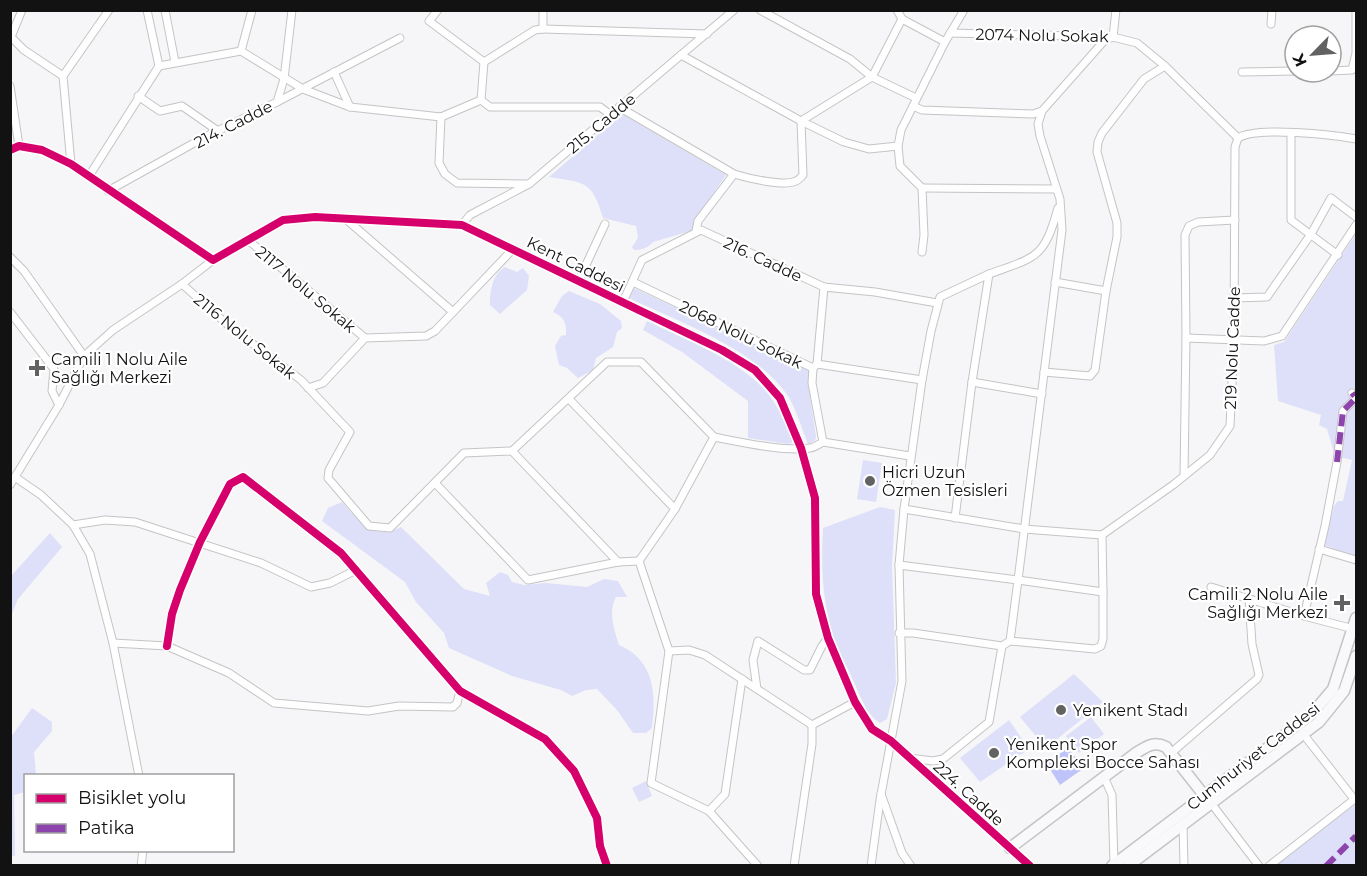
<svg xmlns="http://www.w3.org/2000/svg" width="1367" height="876" viewBox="0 0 1367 876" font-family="Montserrat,sans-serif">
<rect width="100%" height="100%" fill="#f6f6f8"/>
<g fill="#dde0f8">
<path d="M622 114 726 175 695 220 694 230 653 242C648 248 642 250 634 250L632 247 638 238 636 226 603 218C592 180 585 183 549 177Z"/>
<path d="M1356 234V557L1324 545 1334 506 1338 501H1343L1352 460 1335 456 1327 429 1319 425 1321 415 1278 401 1274 345 1284 342Z"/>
<path d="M505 267 517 272 523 268 529 276 527 290 500 314 490 305C490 292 492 274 505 267Z"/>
<path d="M634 288 809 370 810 377 808 382 816 437 815 441 808 444C802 429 795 405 786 393 753 348 679 322 629 298Z"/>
<path d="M569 291 600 304 621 321 622 328 617 332 613 347 596 358 593 370 578 378 567 368 559 365 555 346 561 336 566 335C567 323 563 316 553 312L562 296Z"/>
<path d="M647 321C685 340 743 361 769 395 779 408 786 424 792 440V443L788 444 748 438V401L682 352 643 330Z"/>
<path d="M863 460 882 463 876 502 857 499Z"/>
<path d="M342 502C360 522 372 541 401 527L464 589 490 596 486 583 500 572 508 575 512 582 524 585 546 583 587 587 604 579 618 581 627 597H616C608 612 614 629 619 645 655 661 656 693 652 728L646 733H633L617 710 597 689 586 690 572 696 561 690 512 676 449 648 444 633 416 602 405 582 322 521 328 508Z"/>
<path d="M880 507 895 510 892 566 896 683 887 719 880 723C866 714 860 695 853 680 847 666 839 653 834 638 822 602 821 566 823 528Z"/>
<path d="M50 533 62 547 18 599 11 616V576Z"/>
<path d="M1074 674 1103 702 1046 748 1020 717Z"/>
<path d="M32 708 52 722V731L34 752 36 775 26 776 25 792 14 795 15 856 10 855 11 737Z"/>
<path d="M1091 717 1104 734 1079 753 1066 736Z"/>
<path d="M1009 720 1029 749 980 782 960 758Z"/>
<path d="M646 781 652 796 639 802 632 788Z"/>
<path d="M1356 804V865H1274Z"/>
</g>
<path fill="#bec4f9" d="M1068 748 1084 768 1060 785 1046 763Z"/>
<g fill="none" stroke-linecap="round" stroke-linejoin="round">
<g stroke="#c4c4c5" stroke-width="9">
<g id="street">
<path d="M22 10 11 37 24 50 63 76"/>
<path d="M147 10 159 66 241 51 303 89 350 107 441 117 481 100 484 62 535 30 543 29V10"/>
<path d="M165 10 175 62"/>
<path d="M438 10 429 21 484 62"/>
<path d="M760 10 850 59 872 77 801 121 844 142 869 149 898 146 900 166 922 188 924 235 922 252"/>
<path d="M897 10 902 19 872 77 916 98"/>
<path d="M902 19 945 42"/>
<path d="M1271 24 1272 10"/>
<path d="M543 29 707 34"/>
<path d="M950 33 1113 37 1137 43 1165 66 1238 138"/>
<path d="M241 51 252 10"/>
<path d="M681 55 801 121 803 175C801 177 799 180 796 181 784 187 747 178 734 174"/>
<path d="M1331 71 1352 70 1356 53V10"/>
<path d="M334 72 350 107"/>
<path d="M1242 72 1295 71"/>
<path d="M10 86 19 146"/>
<path d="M138 96 160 111 182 106 218 131"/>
<path d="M481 100 490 107H600L611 115"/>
<path d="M277 102 400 38"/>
<path d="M913 106 922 110 1033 114 1042 111"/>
<path d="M619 107 734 174 698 221 696 231"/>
<path d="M441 117 439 163 445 174 457 183 528 184"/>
<path d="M1291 134V220L1338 255"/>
<path d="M1238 138C1257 126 1334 135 1356 139"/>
<path d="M898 146 901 130 945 42 964 10"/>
<path d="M10 150 19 146 42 150 71 164 213 260 283 220 315 217 462 225 722 350 755 370 780 398 801 448 815 498 816 594 828 638 855 702 872 729 891 741 1030 866"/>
<path d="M71 164 63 76 109 10"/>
<path d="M89 176 159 66"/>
<path d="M922 188 1056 189"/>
<path d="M108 191 203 138 277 102 284 79 292 10"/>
<path d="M347 220 453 312"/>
<path d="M462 225 470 215 529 184 734 10"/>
<path d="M248 240 365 338"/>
<path d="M10 257 24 271 84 356"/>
<path d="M989 274C1036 257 1044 259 1058 208"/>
<path d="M578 282 605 224"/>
<path d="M633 282 813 368 817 364 922 380"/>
<path d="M1055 282 1106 291 1117 237V223L1097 152 1098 142 1102 133 1144 79 1165 66"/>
<path d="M182 284 229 326 301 380 350 432 329 470 328 478 369 526 390 528 464 453 512 451 618 562"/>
<path d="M1234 298 1267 297 1311 234 1331 198 1356 217"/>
<path d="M623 302 642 260 701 230 824 287 875 292 937 303"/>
<path d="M10 312 54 369 52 391 59 405"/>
<path d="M1186 338 1185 235 1189 226 1198 222 1235 220"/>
<path d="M817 364 824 287"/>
<path d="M813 368 812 383 823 442"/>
<path d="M1044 372 1090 376 1095 370 1106 291"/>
<path d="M972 382 1042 394"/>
<path d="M308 388 323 383 365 338 426 336 435 331 513 249"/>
<path d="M1352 393 1356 398 1343 411 1337 462 1325 526 1304 616 1354 629"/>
<path d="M569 399 675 509"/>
<path d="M512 451 607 362H641L714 437"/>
<path d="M1184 476 1186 338 1264 341 1282 336 1356 225"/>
<path d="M15 477 41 495 73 525 90 554 113 643 139 776"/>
<path d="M435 483 528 580 618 562 639 561"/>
<path d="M10 485 59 405 84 356 113 330 182 284 213 260"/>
<path d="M904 509 1024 529 1102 535"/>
<path d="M73 525 105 520 135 522 261 563 311 587 330 583 356 570"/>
<path d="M1102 535 1173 485 1210 455 1230 426 1234 340 1235 147 1238 138"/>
<path d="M1319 549 1356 560"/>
<path d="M899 565 1018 580 1062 230 1060 199 1040 136 1038 124 1042 111 1104 41 1113 37 1116 10"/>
<path d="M1211 587 1304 616"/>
<path d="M899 633H913L1002 646"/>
<path d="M1010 641 1095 649 1101 646 1103 639V592"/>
<path d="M113 643 167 646 229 673 274 703 368 711 399 706 453 707 457 703 460 691"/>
<path d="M167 646 172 614 180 590 200 542 230 484 243 477 341 553 460 691 545 739 574 771 597 818 600 846 607 866"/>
<path d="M669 651 689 650 705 655 812 725"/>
<path d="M757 689 753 660 758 641 804 670H810L822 646 828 638"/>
<path d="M1304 735 1354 799"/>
<path d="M1171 753 1257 679 1259 675 1252 644 1249 599"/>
<path d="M909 758 933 761 943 759 989 722 1002 646 1010 641 1018 580 1103 592 1102 535"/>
<path d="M1104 777 1112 795 1114 864"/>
<path d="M881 794 902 853 911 866"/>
<path d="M1211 803 1259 866"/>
<path d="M709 811 725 794 742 679"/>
<path d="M1183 824 1184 866"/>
<path d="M141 866 143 850"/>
<path d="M758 866 709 811 651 783 669 651 639 561 675 509 714 437C740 442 785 452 810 448 814 448 819 444 823 442L910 456"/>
<path d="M794 866 812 744V725L855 702"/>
<path d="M871 866 880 800 902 681 899 565 904 509 922 380 931 331 940 297 989 274 972 382 955 518"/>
<path d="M1269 866 1356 798"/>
</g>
</g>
<g stroke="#c4c4c5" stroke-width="13">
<g id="secondary">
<path d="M1010 848 1136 753C1147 746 1154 741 1166 747L1207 799"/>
<path d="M1112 866 1311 715 1333 689 1356 618"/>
<path d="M1128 866 1319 722 1344 691 1356 656"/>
</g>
</g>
<use href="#street" stroke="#fefefe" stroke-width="7"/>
<use href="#secondary" stroke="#f9f9fb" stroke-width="10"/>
<g stroke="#8e44ad" stroke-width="6" stroke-dasharray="12 6" stroke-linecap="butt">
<path d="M1337 462 1343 411 1356 398 1352 393"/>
<path d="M1326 866 1356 836"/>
</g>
<g stroke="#fff" stroke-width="11">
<g id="cycleway">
<path d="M10 150 19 146 42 150 71 164 213 260 283 220 315 217 462 225 722 350 755 370 780 398 801 448 815 498 816 594 828 638 855 702 872 729 891 741 1030 866"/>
<path d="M167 646 172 614 180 590 200 542 230 484 243 477 341 553 460 691 545 739 574 771 597 818 600 846 607 866"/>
</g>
</g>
<use href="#cycleway" stroke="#d6006c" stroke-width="8"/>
</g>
<g fill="#626263" stroke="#fff" stroke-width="2">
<path d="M34 359h6v6h6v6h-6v6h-6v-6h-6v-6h6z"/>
<circle cx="870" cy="481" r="6"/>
<path d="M1339 594h6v6h6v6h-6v6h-6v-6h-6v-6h6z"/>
<circle cx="1061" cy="710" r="6"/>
<circle cx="994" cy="753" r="6"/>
</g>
<g text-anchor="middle" stroke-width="4.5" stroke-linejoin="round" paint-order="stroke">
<g font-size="16" fill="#121213" stroke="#fff">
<text transform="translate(1042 35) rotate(1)" y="6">2074 Nolu Sokak</text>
<text transform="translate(601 123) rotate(-40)" y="6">215. Cadde</text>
<text transform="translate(233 124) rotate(-27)" y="6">214. Cadde</text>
<text transform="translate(763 259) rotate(25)" y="6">216. Cadde</text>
<text transform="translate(576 264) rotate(26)" y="6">Kent Caddesi</text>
<text transform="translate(306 289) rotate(40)" y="6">2117 Nolu Sokak</text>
<text transform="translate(741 334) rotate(26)" y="6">2068 Nolu Sokak</text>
<text transform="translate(245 336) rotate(39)" y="6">2116 Nolu Sokak</text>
<text transform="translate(1232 348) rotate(-88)" y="6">219 Nolu Cadde</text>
<text transform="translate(1253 756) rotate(-38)" y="6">Cumhuriyet Caddesi</text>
<text transform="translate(969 793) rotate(42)" y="6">224. Cadde</text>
</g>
<g font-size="16" fill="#121213" stroke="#fff" text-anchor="start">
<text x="51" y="365">Camili 1 Nolu Aile<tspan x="51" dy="18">Sağlığı Merkezi</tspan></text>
<text x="882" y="478">Hicri Uzun<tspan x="882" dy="18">Özmen Tesisleri</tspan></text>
<text x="1328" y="600" text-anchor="end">Camili 2 Nolu Aile<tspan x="1328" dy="18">Sağlığı Merkezi</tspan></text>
<text x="1073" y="716">Yenikent Stadı</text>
<text x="1006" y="750">Yenikent Spor<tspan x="1006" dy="18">Kompleksi Bocce Sahası</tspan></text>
</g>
</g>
<rect width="1367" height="876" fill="none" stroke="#121213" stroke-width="24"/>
<rect x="24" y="774" width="210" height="78" fill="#ffffff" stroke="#a0a0a1" stroke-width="1.5"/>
<rect x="36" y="794" width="30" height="9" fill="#d6006c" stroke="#a0a0a1" stroke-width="1.5"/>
<text x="78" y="804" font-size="18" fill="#121213">Bisiklet yolu</text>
<rect x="36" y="824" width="30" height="9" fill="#8e44ad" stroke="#a0a0a1" stroke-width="1.5"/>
<text x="78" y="834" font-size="18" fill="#121213">Patika</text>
<g transform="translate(1313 54) rotate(245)"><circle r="28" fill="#ffffff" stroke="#a0a0a1" stroke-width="1.5"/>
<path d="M0-4.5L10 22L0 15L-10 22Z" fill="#626263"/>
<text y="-9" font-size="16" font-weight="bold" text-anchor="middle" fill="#121213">K</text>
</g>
</svg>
